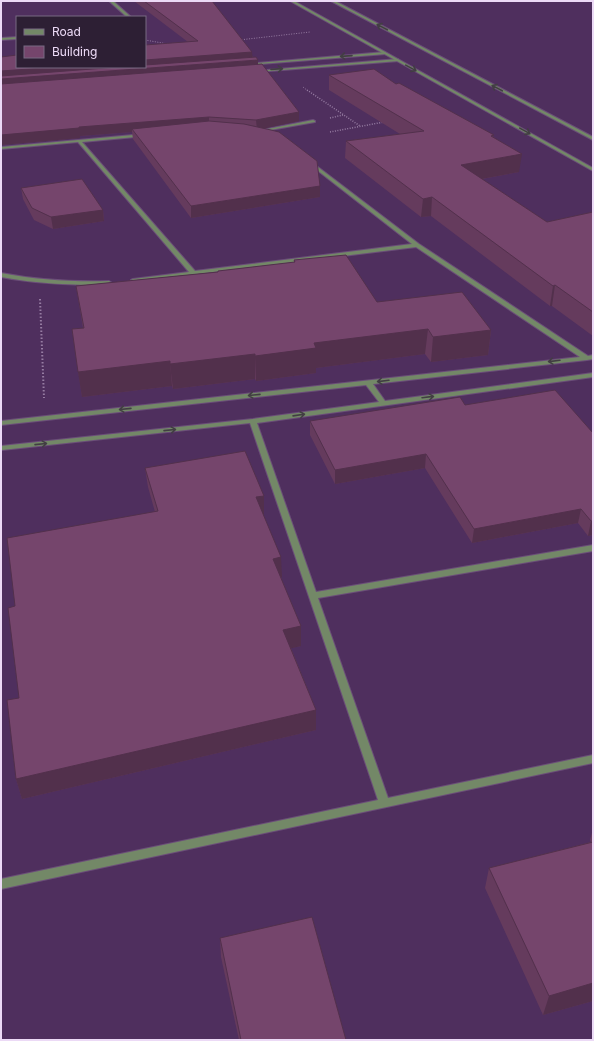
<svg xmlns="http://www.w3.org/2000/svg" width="594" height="1041" viewBox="0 0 594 1041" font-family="Inter,sans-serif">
<rect width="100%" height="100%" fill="#4f2f5e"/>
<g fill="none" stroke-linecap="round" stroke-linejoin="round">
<g stroke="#6b4e79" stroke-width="2">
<path id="service" d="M313 120 315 121V122L259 132 257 131Z"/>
</g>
<g stroke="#6b4e79" stroke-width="2">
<g id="minor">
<path d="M109 1H113L131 17H127Z"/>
<path d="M17 37V39L1 40V38Z"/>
<path d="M385 52 386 54 248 65 246 64Z"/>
<path d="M398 59 399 61 257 72 255 71Z"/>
<path d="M144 134H146V136L82 142 195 271 412 244 308 163V161H310L419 244 588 356 593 355V359L587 360 373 384 385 401 593 373V377L257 423 316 592 593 545V551L318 598 388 798 593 755V763L1 889V879L378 800 250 423 2 450 1 446 253 419 379 402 366 385 1 425V421L580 357 416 247 131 282V280L133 279 189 272 78 142 1 149V147Z"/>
<path d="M1 273C37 280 73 282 109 281L112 283 109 285C73 285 37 284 1 277Z"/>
</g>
</g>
<g stroke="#6b4e79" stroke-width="2">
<g id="tertiary">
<path d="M290 1H294L593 168V171Z"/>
<path d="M331 1H335L593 137V140Z"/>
</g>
</g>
<g stroke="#967ca2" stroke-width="1" stroke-dasharray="1 1.5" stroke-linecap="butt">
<path d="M145 40 168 44"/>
<path d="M239 40 310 32"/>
<path d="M303 87 308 91"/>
</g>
<g stroke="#967ca2" stroke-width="1.5" stroke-dasharray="1 1.5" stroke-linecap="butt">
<path d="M307 90 360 126"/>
<path d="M330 118 343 115"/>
<path d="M330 132 384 122"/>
</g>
<path stroke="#967ca2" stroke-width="2" stroke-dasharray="1.5 2" stroke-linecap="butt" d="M40 299 44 398"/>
<use href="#service" fill="#738867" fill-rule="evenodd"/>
<use href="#minor" fill="#738867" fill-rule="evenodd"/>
<use href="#tertiary" fill="#738867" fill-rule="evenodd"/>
</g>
<g fill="#653b5d">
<path d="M134 1H212L258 64 299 112V121L265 128 320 197 191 218 133 139 132 132 80 136V138L1 145 188 42Z"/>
<path d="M329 75 396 84 494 137 519 172 482 179 547 222 593 212V336L552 306H550L431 216 421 217 345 158 346 141 400 134 329 90Z"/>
<path d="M21 188 103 210 104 221 53 229 34 220 23 199Z"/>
<path d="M294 260 377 302 491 330 488 355 431 362 425 354 316 368V373L256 381 255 379 173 389 172 386 82 397 72 329 83 328 76 286 218 272V271L294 263Z"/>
<path d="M465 405 593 433V535L588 536 578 523 472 543 425 468 335 484 310 435V421Z"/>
<path d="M145 468 264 496V515H263L282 577H281L301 646 291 648 316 710V730L22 799 16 779 19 698 15 606 155 512 148 487Z"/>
<path d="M593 829V1001L543 1015 485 888 489 868 591 842 590 840Z"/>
<path d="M220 938 346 1040H239L221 957Z"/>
</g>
<g fill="#52304c">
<path d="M252 52 253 60H258V68L1 88V71L57 67H145V60Z"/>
<path d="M299 112V121L257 130 256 120Z"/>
<path d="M209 117V126L132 129V132L80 136V138L1 145V135L79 127Z"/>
<path d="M522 154 519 172 459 183 461 165Z"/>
<path d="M320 186V197L191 218V206Z"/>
<path d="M432 197 431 216 421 217 423 199Z"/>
<path d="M103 210 104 221 53 229 51 217Z"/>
<path d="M555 285 552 306H550L553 286Z"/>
<path d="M428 329 425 354 316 368V373L256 381 255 356 314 343Z"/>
<path d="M491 330 488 355 431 362 433 337Z"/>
<path d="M255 354V379L173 389 170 364Z"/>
<path d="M170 361 172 386 82 397 78 372Z"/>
<path d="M426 454 425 468 335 484V470Z"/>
<path d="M264 496V515L256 517V497Z"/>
<path d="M581 509 578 523 472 543 474 529Z"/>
<path d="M591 521H593V535L588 536Z"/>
<path d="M281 557 282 577 273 579V559Z"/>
<path d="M301 626V646L284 650 283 630Z"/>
<path d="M316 710V730L22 799 16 779Z"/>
<path d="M593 983V1001L543 1015 549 996Z"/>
</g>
<g fill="#75456c" stroke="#52304c">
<path d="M144 1H212L252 52 145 60V45L198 41Z"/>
<path d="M17 55V67H57L1 71V57Z"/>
<path d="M256 57 258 60 1 79V76L118 67H145V65Z"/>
<path d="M262 64 299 112 256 120 209 117 79 127V128L1 135V84Z"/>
<path d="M374 69 396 84 399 83 494 135 491 136 522 154 461 165 547 222 593 212V312L555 285 553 286 432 197 423 199 346 141 424 131 329 75Z"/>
<path d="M209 121 244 124 271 130 279 132 317 161 320 186 191 206 132 129Z"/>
<path d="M82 179 103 210 51 217 32 208 21 188Z"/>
<path d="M346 255 377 302 462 292 491 330 433 337 428 329 314 343 316 348 255 356V354L170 364V361L78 372 72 329 84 328 76 286 218 272V271L295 262 294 260Z"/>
<path d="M555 390 593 433V521H591L581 509 474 529 426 454 335 470 310 421 460 397 465 405Z"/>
<path d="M245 451 264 496 256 497 281 557 273 559 301 626 283 630 316 710 16 779 7 700 19 698 8 608 15 606 7 538 158 511 145 468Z"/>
<path d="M593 842V983L549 996 489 868Z"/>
<path d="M312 917 346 1040H241L220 938Z"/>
</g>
<defs><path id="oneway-shaft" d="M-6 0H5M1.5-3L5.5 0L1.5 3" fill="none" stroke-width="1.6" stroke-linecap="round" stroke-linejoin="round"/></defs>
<g stroke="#423e43">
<use href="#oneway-shaft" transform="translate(382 27) rotate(-152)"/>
<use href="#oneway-shaft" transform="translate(346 56) rotate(176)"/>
<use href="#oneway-shaft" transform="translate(411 68) rotate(29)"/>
<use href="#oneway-shaft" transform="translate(277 69) rotate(-4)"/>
<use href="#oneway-shaft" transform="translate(497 88) rotate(-152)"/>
<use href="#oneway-shaft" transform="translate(525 131) rotate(29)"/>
<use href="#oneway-shaft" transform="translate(554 361) rotate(173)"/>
<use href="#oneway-shaft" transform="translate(383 381) rotate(173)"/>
<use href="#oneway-shaft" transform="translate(254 395) rotate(174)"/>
<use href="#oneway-shaft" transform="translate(428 397) rotate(-7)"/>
<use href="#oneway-shaft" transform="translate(125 409) rotate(174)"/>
<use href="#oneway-shaft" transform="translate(299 415) rotate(-8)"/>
<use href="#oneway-shaft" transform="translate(170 430) rotate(-6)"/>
<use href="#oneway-shaft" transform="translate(41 444) rotate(-6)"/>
</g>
<rect width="594" height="1041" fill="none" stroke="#ecdaf6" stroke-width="4"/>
<rect x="16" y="16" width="130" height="52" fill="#2d1f34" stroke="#796a82"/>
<rect x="24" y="29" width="20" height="6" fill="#738867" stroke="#796a82"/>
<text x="52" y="36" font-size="12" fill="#ecdaf6">Road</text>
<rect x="24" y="46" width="20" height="12" fill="#75456c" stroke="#796a82"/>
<text x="52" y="56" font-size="12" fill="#ecdaf6">Building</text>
</svg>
